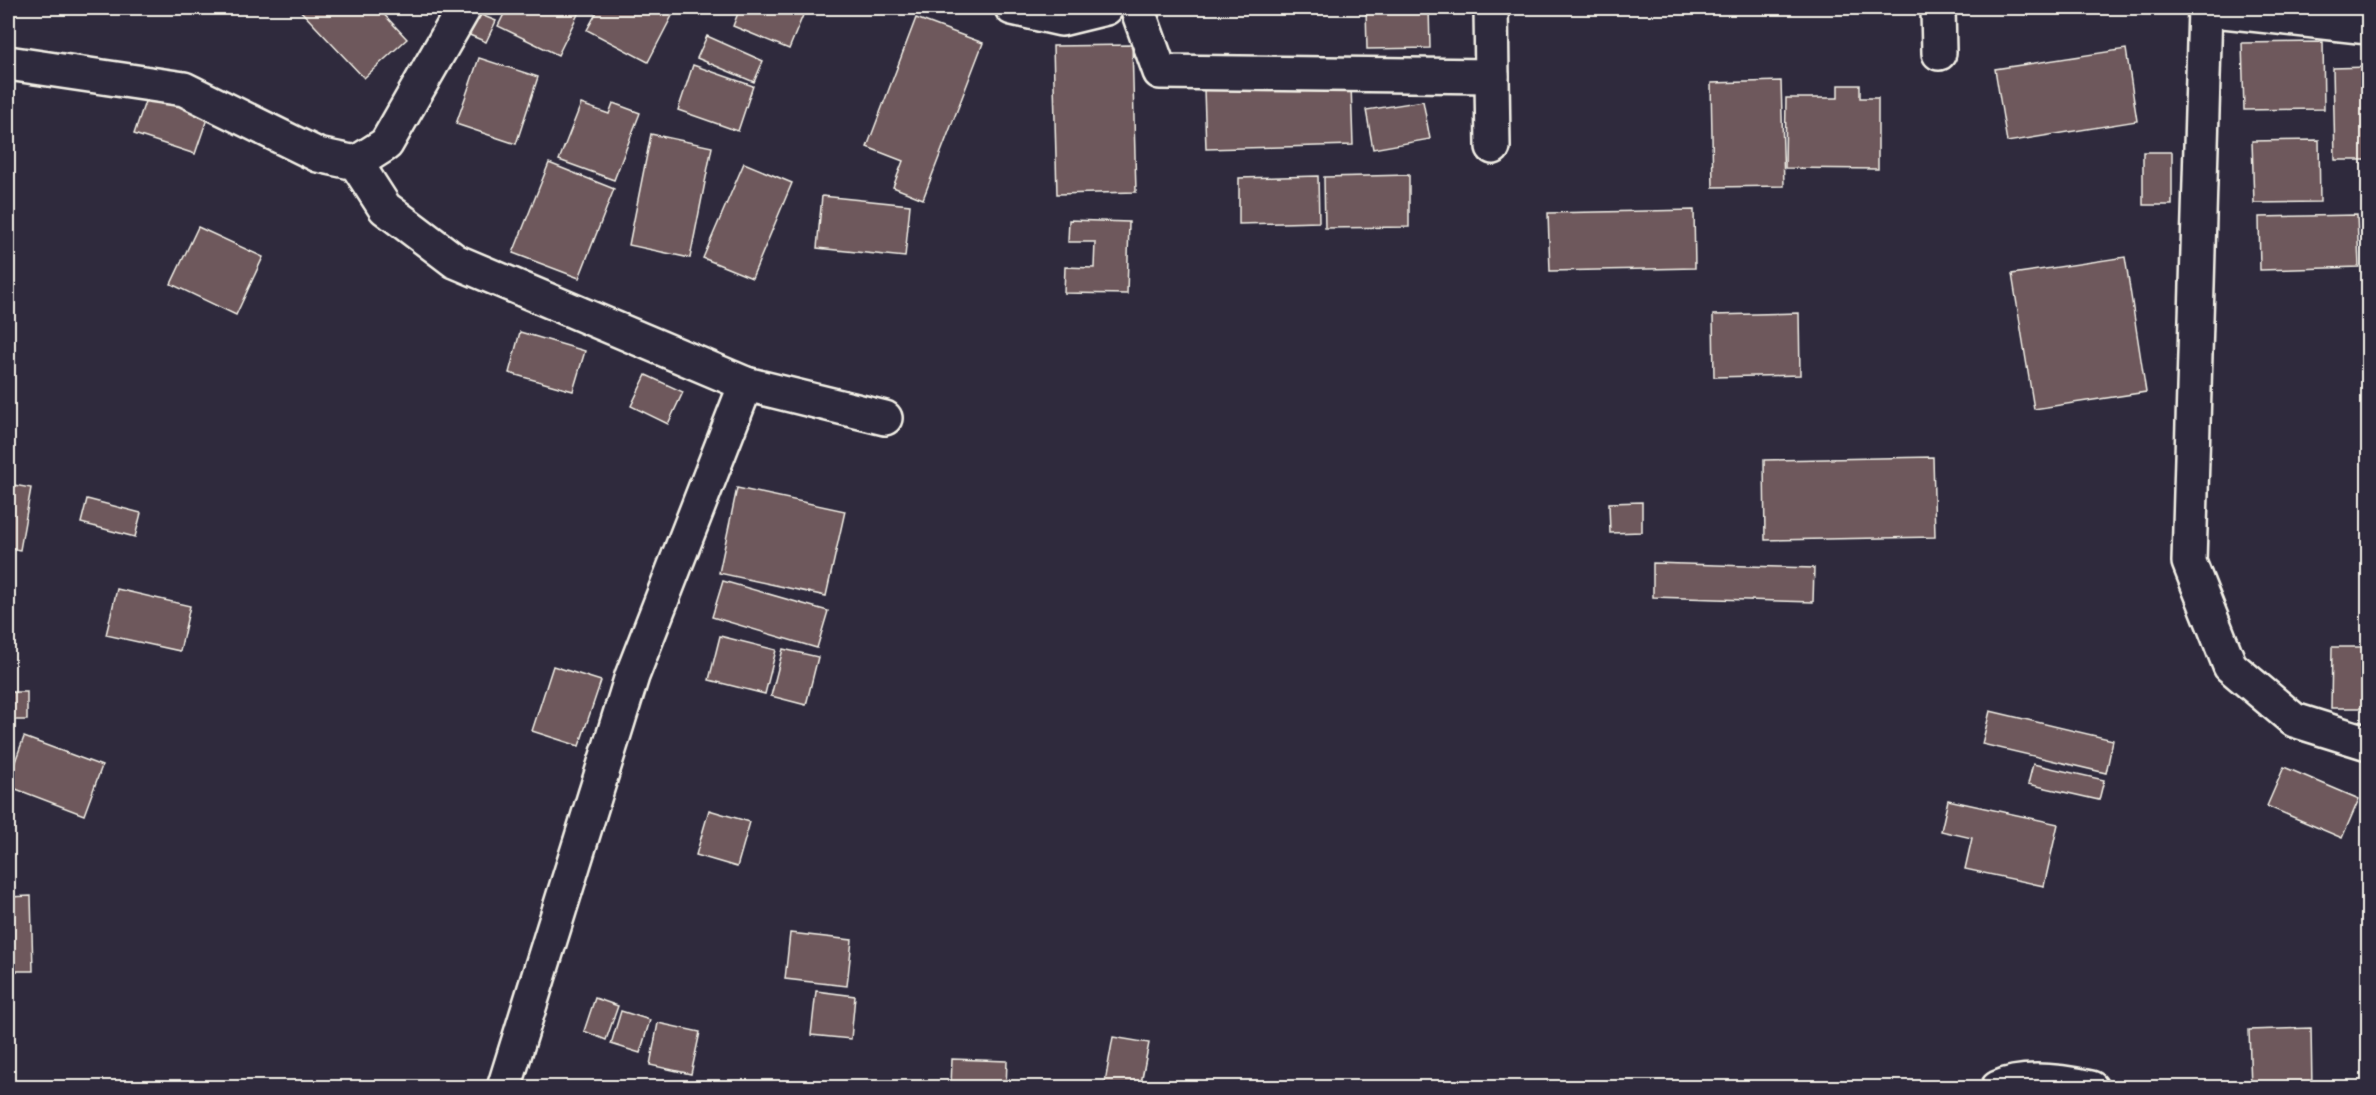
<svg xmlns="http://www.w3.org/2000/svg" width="2376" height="1095" viewBox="0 0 2376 1095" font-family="Mali,sans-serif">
<rect width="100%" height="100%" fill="#2f2a3d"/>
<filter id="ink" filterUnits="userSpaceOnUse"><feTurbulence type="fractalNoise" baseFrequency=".0167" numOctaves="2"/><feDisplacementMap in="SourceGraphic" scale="12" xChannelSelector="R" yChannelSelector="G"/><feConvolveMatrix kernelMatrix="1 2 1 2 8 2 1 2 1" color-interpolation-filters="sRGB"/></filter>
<g filter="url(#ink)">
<g fill="#6e585c" stroke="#f4f1e8" stroke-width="1.5">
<path d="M298 8H378L407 39 364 78Z"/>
<path d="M507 8H581L558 55 498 26Z"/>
<path d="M599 8H676L648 62 587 30Z"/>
<path d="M740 8H806L789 49 733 26Z"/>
<path d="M1366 8H1429L1430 48 1367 49Z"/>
<path d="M474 12 496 21 486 42 465 33Z"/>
<path d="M916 18 983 43 923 199 893 187 903 161 867 147Z"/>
<path d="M707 36 763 61 754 82 697 58Z"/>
<path d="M2323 42 2324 109 2244 110 2242 43Z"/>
<path d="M1132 45 1136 192 1057 194 1053 46Z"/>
<path d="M2126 49 2137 121 2007 142 1995 69Z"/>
<path d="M479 58 538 77 516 144 456 124Z"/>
<path d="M693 65 753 86 738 131 678 110Z"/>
<path d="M2368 67V160H2335L2333 68Z"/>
<path d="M1781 81 1784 186 1713 187 1711 83Z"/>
<path d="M1351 85 1353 145 1206 149 1204 89Z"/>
<path d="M1838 85H1860V98H1878V169L1785 168 1786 98H1838Z"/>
<path d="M150 87 211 107 195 154 134 134Z"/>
<path d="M1423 101 1430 139 1373 149 1366 110Z"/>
<path d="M613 103 640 113 614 180 559 160 581 104 609 114Z"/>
<path d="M651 134 712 147 690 258 629 245Z"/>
<path d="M2319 140 2320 202 2254 203 2252 141Z"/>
<rect x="2143" y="152" width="29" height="53"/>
<path d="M549 163 614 189 579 278 513 253Z"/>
<path d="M744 163 792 183 752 278 703 258Z"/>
<path d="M1409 175V227L1325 228 1324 177Z"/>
<path d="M1318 176 1319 222 1239 224V178Z"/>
<path d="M822 196 910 205 905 257 817 248Z"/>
<path d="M1694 210 1695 268 1550 271 1548 213Z"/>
<path d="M2357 215 2359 267 2260 270 2259 217Z"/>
<path d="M1069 220 1129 222 1127 294 1064 293 1065 267 1094 268 1095 242H1068Z"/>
<path d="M198 227 263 257 236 315 171 284Z"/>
<path d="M2125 257 2146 392 2034 409 2012 274Z"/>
<path d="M1799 313 1800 375 1714 377 1713 315Z"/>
<path d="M520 332 585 351 573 391 509 373Z"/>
<path d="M646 375 683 392 668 424 631 406Z"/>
<path d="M1933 457 1935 537 1765 540 1764 460Z"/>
<path d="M8 484 31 488 20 550 8 548Z"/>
<path d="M737 488 845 511 826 596 719 573Z"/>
<path d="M87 499 141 513 135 537 81 523Z"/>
<path d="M1642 502V532L1610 533 1609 503Z"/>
<path d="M1653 563 1814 568 1813 602 1653 597Z"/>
<path d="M723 581 828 611 817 648 712 617Z"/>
<path d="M117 589 190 606 180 651 106 635Z"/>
<path d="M720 636 776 650 765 694 709 680Z"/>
<path d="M2332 647H2368V708H2331Z"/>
<path d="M783 649 818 657 806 705 771 696Z"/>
<path d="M553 666 601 681 579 746 532 731Z"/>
<rect x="8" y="692" width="19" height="28"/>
<path d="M1990 711 2113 740 2106 773 1982 744Z"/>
<path d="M24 737 102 766 84 815 8 786V781Z"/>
<path d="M2033 764 2104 780 2099 800 2028 784Z"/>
<path d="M2284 767 2359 799 2342 838 2267 806Z"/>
<path d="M1948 800 2058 824 2044 886 1965 869 1972 838 1941 831Z"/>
<path d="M709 810 750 822 737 867 696 855Z"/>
<path d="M31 896 33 971H8V897Z"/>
<path d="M790 933 852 940 847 986 785 979Z"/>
<path d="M816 991 855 996 851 1039 811 1035Z"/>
<path d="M595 998 618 1006 606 1040 584 1031Z"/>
<path d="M621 1011 650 1020 640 1053 611 1044Z"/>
<path d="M658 1023 700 1032 691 1074 650 1065Z"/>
<path d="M2311 1028 2312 1088H2251L2249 1030Z"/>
<path d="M1113 1037 1149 1043 1140 1088H1104Z"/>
<path d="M952 1059 1007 1061 1006 1088H951Z"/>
</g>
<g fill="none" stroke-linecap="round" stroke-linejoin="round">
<g stroke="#f4f1e8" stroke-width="38">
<g id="minor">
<path d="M1012 8 1061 19 1106 8"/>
<path d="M1137 8 1160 72 1492 76"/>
<path d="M1491 8 1493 147"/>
<path d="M1938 8 1939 53"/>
<path d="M2205 8 2189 562 2230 666 2294 720 2368 743"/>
<path d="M2205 9 2368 27"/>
<path d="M8 63 184 89 318 155 356 163 385 208 455 261 746 384 885 418"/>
<path d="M356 163 386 144 464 8"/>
<path d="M504 1088 632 676 746 384"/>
<path d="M1998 1088C2024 1076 2064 1082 2091 1088"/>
</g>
</g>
<use href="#minor" stroke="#2f2a3d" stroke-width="33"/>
</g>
</g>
<rect width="2376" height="1095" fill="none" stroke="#2f2a3d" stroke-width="30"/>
<rect x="15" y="15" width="2346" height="1065" fill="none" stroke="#f4f1e8" stroke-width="2" filter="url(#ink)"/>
</svg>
